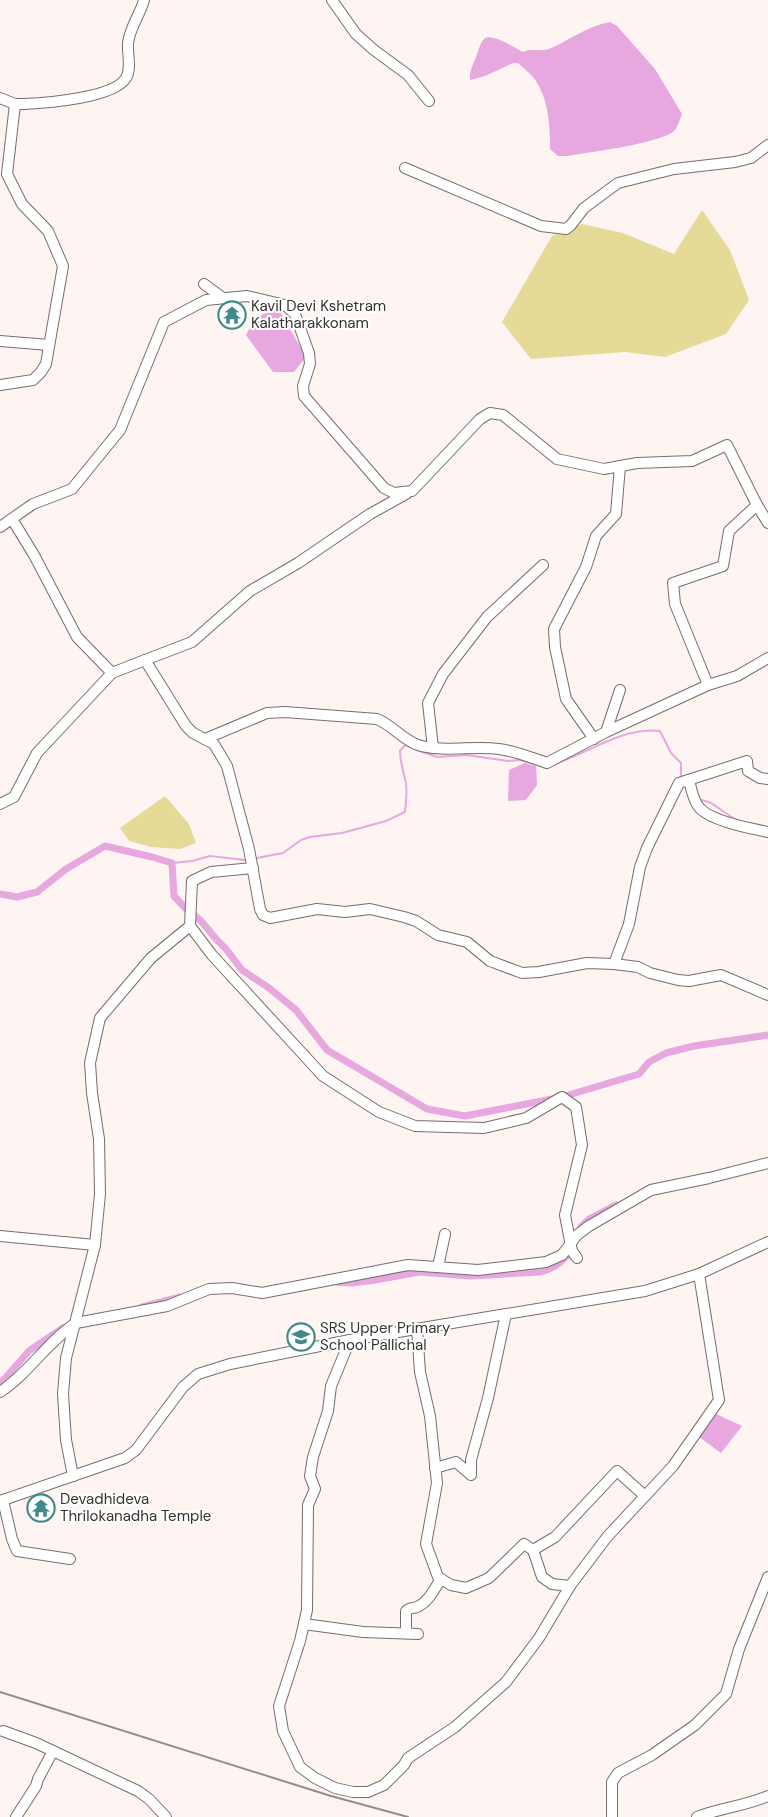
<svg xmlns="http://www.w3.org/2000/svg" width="768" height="1817" viewBox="0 0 768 1817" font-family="'DM Sans',sans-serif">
<rect width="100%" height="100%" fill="#fef4f2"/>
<path fill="#f7e5e1" d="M309 1326 313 1343 291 1349 290 1331Z"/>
<g fill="#e6da99">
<path d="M702 210 730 250 749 300 726 334 665 357 625 352 531 359 502 322 552 236 582 224 623 233 674 254Z"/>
<path d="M165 796 189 824 196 843 180 849 151 847 129 841 120 828Z"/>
</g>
<g fill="#e7a7df">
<path d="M610 22 617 26 655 69 682 114C680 119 678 127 674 131 658 144 590 152 567 156H558L550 149C550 127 549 102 537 83 533 75 524 69 518 63H513L485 76 470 80C469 72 473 65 476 57 478 52 480 43 484 39 491 32 515 48 523 52 531 48 541 52 549 49 570 40 587 26 610 22Z"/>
<path d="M280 311 306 357 294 372H273L246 335C256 316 259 313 280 311Z"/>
<path d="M525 763 536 766 537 785 526 800 508 801 509 770Z"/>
<path d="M714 1413 742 1426 721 1453 695 1434Z"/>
</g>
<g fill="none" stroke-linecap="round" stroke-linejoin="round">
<g stroke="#e7a7df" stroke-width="2">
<path d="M417 750 437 757 467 755 508 761 520 760 535 764"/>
<path d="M557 763C591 752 622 727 660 731L671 753 681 763V777"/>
<path d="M702 800 711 803 736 820"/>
<path d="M257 858 283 853 301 840 310 837 342 833 386 821 405 812C406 801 408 789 405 779 403 769 400 762 400 751L405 745 413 748"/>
<path d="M172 863 192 861 210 856 245 860"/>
</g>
<g stroke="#e7a7df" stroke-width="7">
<path d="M0 894 17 897 37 892 66 869 105 846 152 857 172 863 174 896 189 912"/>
<path d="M194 915 202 922 216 939 226 949 242 970 269 988 296 1010 327 1050 427 1109 465 1116 562 1097 639 1074 649 1062 666 1053 694 1046 768 1035"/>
<path d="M581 1227 589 1219 616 1205"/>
<path d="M336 1282 352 1283 375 1280 419 1272 471 1276 540 1272C554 1269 564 1261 572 1249"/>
<path d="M142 1307 180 1297"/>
<path d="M0 1384 29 1351 63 1328"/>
</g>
<g stroke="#766e6c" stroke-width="12">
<g id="minor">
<path d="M332 0 356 34 374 50 408 75 429 101"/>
<path d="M0 98 15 104H24C46 103 114 98 126 78 132 68 127 53 128 43 130 27 140 15 144 0"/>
<path d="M405 168 541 226 566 229 571 225 584 208 618 183 674 169 735 162 751 158 768 145"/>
<path d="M204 284 223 298"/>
<path d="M0 341 49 345"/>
<path d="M0 385 33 380 41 372 46 364 63 266 48 231 22 204 7 174 15 104"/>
<path d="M406 494 370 514 298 563 250 591 192 642 145 660 186 726 193 733 214 744 227 766 249 849 260 909 263 915 270 918 317 909 345 912 370 909 404 917 416 921 438 935 467 942 490 961 522 973 539 972 587 963 614 964 638 967 650 973 678 980 689 981 721 975 768 995"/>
<path d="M757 505 768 523"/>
<path d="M12 519 34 555 77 637 112 673"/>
<path d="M0 527 33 504 72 489 120 430 164 322 206 300 247 296 285 305 295 314 309 353 310 364 303 386 304 396 384 488 394 493 412 491 480 419 490 413 503 415 557 459 604 469 637 463 692 461 727 445 757 505 729 531 723 566 673 583 675 604 708 685 606 732 547 763C532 758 515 751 499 749 473 745 444 753 418 745 403 740 392 725 377 719L285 712 267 713 205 739"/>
<path d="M708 685 737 676 768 658"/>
<path d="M606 732 620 690"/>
<path d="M594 739 566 699 555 647 554 629 586 567 596 536 616 514 620 466"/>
<path d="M433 748 428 703 443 674 487 617 543 565"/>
<path d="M689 780C691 788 693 799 698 806 707 820 752 829 768 832"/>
<path d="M0 804 14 797 37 753 112 673 145 660"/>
<path d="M190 926 212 955 323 1076 379 1112 415 1126 484 1128 526 1118 562 1097 576 1107 582 1145 565 1215 572 1251 577 1258"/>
<path d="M614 964 629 924 640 867 647 848 679 783 747 761 748 771 760 778 768 779"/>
<path d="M0 1236 95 1245"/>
<path d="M438 1267 445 1234"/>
<path d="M417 1329 420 1372 430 1416 437 1483 426 1544 438 1577 451 1585 466 1588 489 1578 524 1544 533 1550 542 1577 552 1584 570 1586"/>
<path d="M350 1340 331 1386 328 1411 313 1457 310 1476 315 1489 308 1505 307 1610 300 1641 279 1706 283 1731 300 1767 315 1778 335 1788 353 1792H368L384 1785 404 1765 408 1758 455 1727 506 1682 539 1638 570 1586 607 1537 673 1466 719 1400 699 1274"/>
<path d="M0 1392C29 1373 47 1342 76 1323L167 1306 209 1289 232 1288 262 1293 408 1265 478 1270 546 1262 562 1255 577 1235 589 1226 651 1190 709 1178 768 1163"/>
<path d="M435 1468 456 1462 471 1475V1460L488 1398 506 1314"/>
<path d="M73 1476 66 1440 63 1394 66 1358 95 1245 100 1194 99 1139 92 1093 90 1063 100 1018 151 958 190 926 192 881 211 872 253 868"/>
<path d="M3 1500 12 1539 17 1551 70 1559"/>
<path d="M0 1501 125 1458 136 1450 183 1387 198 1374 230 1364 350 1340 645 1291 699 1274 768 1242"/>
<path d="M533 1550 555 1537 617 1471 645 1496"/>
<path d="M304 1624 363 1632 418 1634"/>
<path d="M406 1633V1611C410 1607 412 1609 417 1607 429 1602 434 1589 441 1579"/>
<path d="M3 1731 36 1743 138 1791 149 1799 166 1817"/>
<path d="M16 1817 36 1786 38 1779 53 1751"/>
<path d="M612 1817V1782L618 1773 652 1755 695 1725 726 1694 739 1649 768 1577"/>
<path d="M697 1817C720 1808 745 1806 768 1796"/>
</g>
</g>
<use href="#minor" stroke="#fff" stroke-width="10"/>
<path stroke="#938c8b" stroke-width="2" d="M0 1692 331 1796 408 1817"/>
</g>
<defs>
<g id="temple-ring" transform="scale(1.4375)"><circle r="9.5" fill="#fff" stroke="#428a8a" stroke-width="1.5"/><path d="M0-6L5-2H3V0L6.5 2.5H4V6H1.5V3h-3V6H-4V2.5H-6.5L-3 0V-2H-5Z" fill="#428a8a"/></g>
<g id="school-ring" transform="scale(1.4375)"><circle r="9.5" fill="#fff" stroke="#428a8a" stroke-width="1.5"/><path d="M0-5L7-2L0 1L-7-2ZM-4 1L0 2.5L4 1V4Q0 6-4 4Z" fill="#428a8a"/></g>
</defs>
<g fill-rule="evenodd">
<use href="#temple-ring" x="232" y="315"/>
<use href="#school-ring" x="301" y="1337"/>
<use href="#temple-ring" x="41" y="1508"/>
</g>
<g text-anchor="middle" stroke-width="4" stroke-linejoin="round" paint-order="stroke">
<g font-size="15" fill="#353231" stroke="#fff" text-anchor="start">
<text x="251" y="311">Kavil Devi Kshetram<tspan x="251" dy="17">Kalatharakkonam</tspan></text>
<text x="320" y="1333">SRS Upper Primary<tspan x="320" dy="17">School Pallichal</tspan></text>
<text x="60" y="1504">Devadhideva<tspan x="60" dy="17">Thrilokanadha Temple</tspan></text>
</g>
</g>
</svg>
